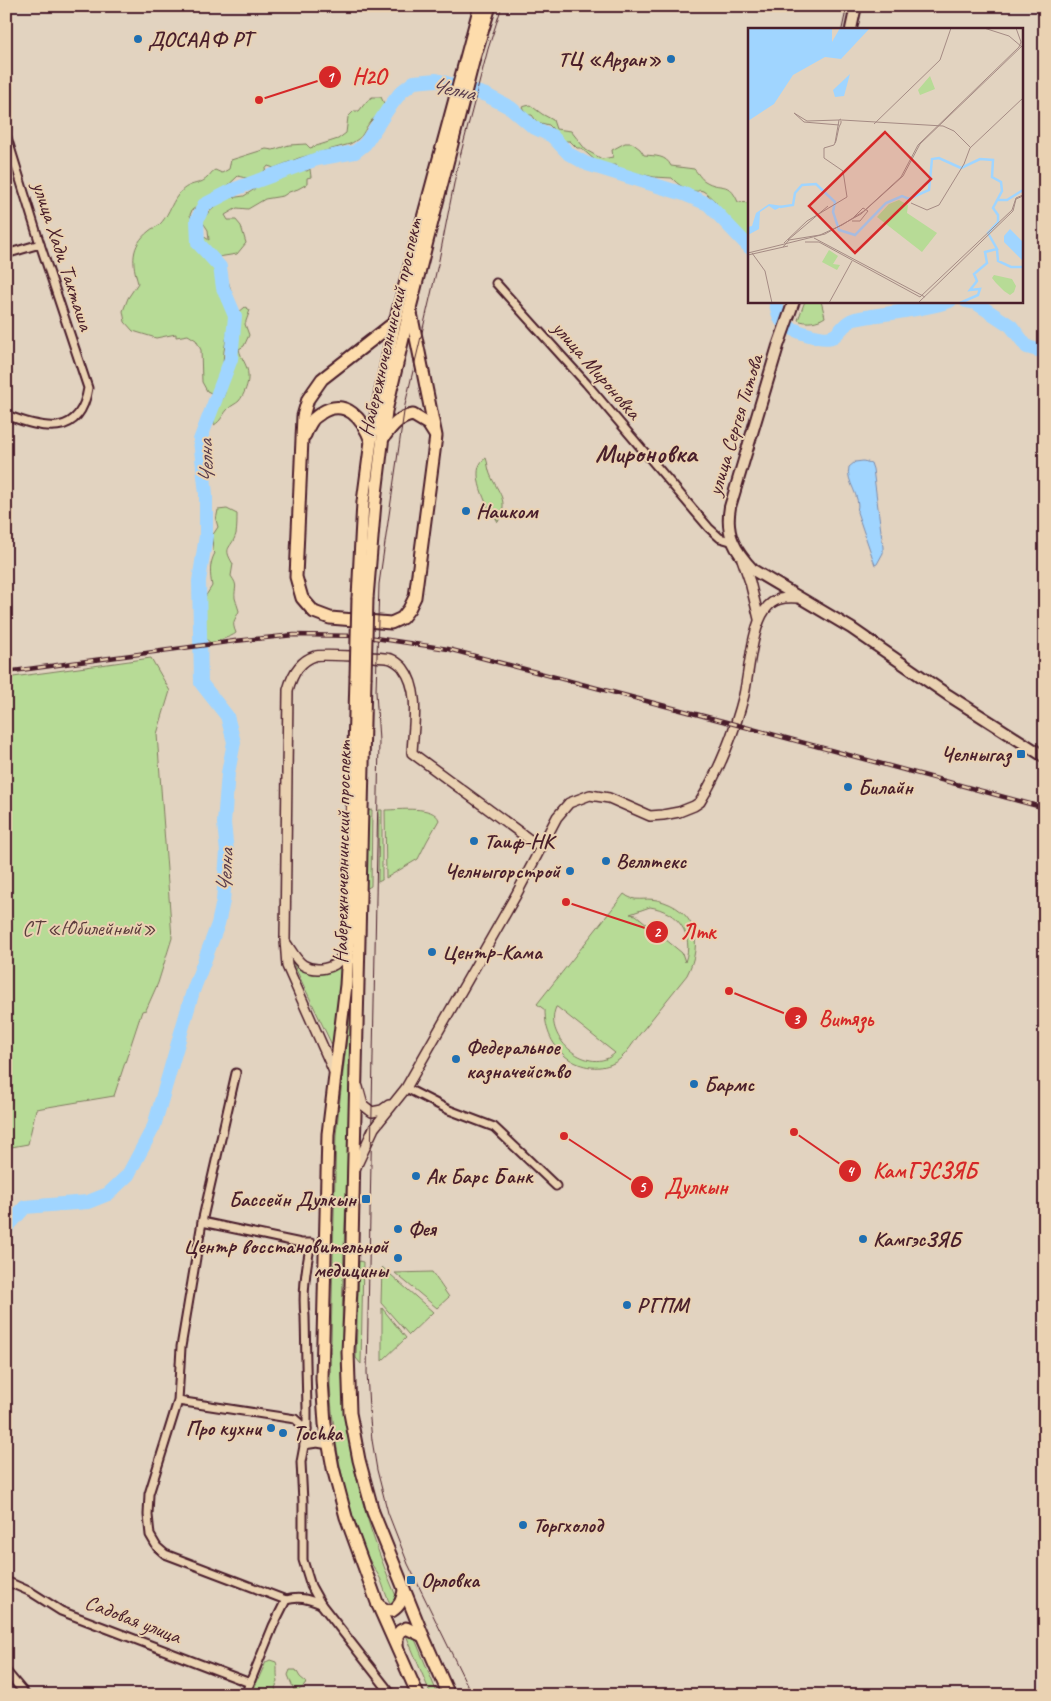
<svg xmlns="http://www.w3.org/2000/svg" width="1051" height="1701" viewBox="0 0 1051 1701" font-family="Caveat,sans-serif">
<rect width="100%" height="100%" fill="#e2d3c0"/>
<filter id="ink" filterUnits="userSpaceOnUse"><feTurbulence type="fractalNoise" baseFrequency=".02" numOctaves="2"/><feDisplacementMap in="SourceGraphic" scale="10" xChannelSelector="R" yChannelSelector="G"/><feConvolveMatrix kernelMatrix="1 2 1 2 8 2 1 2 1" color-interpolation-filters="sRGB"/></filter>
<g filter="url(#ink)">
<g fill="#b7db96" stroke="#807d60" fill-rule="evenodd">
<path d="M372 97H381L386 108C381 113 374 117 370 122 362 133 365 136 350 144L299 158 274 168 268 166C259 178 254 181 238 176L221 192C209 191 201 205 192 210L190 215C195 224 192 233 193 242 194 250 219 270 226 274L233 297 235 306 229 324 224 351 223 363 215 387 211 393 207 391 202 382 201 350 196 340 188 335 176 337V334L156 338 133 331 125 322 123 311 128 298 138 283C132 263 130 246 149 231 152 228 157 227 159 225 168 217 171 204 178 195 188 181 199 186 207 178 211 174 211 172 215 170L222 173 229 169 231 160 266 149 273 150 289 145 306 144 310 148 338 139 346 133 348 117 354 111H359L366 102Z"/>
<path d="M530 105 542 114 553 120 556 129 571 131 586 150 602 159 613 157 612 150 625 143H632L640 149 644 155C655 156 666 155 671 166L694 169C698 173 701 179 705 181 721 191 728 179 738 202L750 203V241L739 229 717 210 716 202C712 199 708 194 703 191 696 189 701 192 694 191 686 190 677 184 672 178L654 177 623 170 616 165H605L596 161 581 148H577L570 141H563L556 132 549 125 537 122 532 115H527L522 107Z"/>
<path d="M300 169 307 171 310 169 311 177 307 178V184L298 189 289 192 283 196 265 199 248 209 237 208 225 215 228 220H236L241 226 246 243 237 254 218 257 215 253 207 251 200 242 203 236 209 240 208 230 202 221 208 213 223 200 230 198 244 196 264 183 291 174Z"/>
<path d="M805 301H821L825 317C818 322 806 324 798 320Z"/>
<path d="M245 307 250 310 245 324 249 335 244 346 239 349C241 359 248 365 248 375 249 383 244 395 239 401 236 404 230 406 227 410 222 416 221 421 214 425 213 408 224 403 226 388 228 375 231 363 234 349L229 343 230 335 237 334 238 313Z"/>
<path d="M486 458C488 463 488 469 490 474 498 493 510 500 498 522 495 515 490 512 487 505 482 494 470 467 486 458Z"/>
<path d="M227 509 237 514C237 520 237 528 236 534 231 550 222 546 233 564L231 576C239 587 234 587 235 598 236 602 238 607 239 611 235 621 231 621 236 633 230 638 219 639 212 644L206 639 205 597 212 586C210 574 209 564 215 553L213 551 212 536 218 527 216 520 218 510Z"/>
<path d="M151 658 170 691 157 734 172 938 158 983 146 1010 142 1011 114 1096 36 1109 28 1144 6 1148V678Z"/>
<path d="M372 810 371 886 366 889 367 811Z"/>
<path d="M379 810H382V880L378 882Z"/>
<path d="M385 810C399 810 434 805 439 820L427 841 418 859 386 878Z"/>
<path d="M624 894C635 903 643 897 657 900 696 909 704 942 687 975 671 995 655 1015 639 1035 633 1043 627 1053 620 1059 605 1071 584 1069 569 1059 552 1047 545 1030 545 1010L537 1004ZM650 907C677 911 695 934 685 962L682 953 636 915 630 914ZM556 1007H557L615 1053C591 1077 542 1039 556 1007Z"/>
<path d="M291 959 302 968 344 961 343 982 332 1045Z"/>
<path d="M352 992H354C351 1069 348 1146 345 1223 342 1302 338 1383 353 1461 362 1509 379 1556 398 1601L392 1606C386 1598 384 1587 380 1578 375 1569 369 1561 365 1551 344 1499 333 1440 330 1384L336 1135Z"/>
<path d="M359 1261 363 1262 361 1364 356 1358Z"/>
<path d="M382 1267 433 1312 409 1335 381 1303Z"/>
<path d="M432 1272 449 1297 437 1308 395 1273Z"/>
<path d="M382 1308 406 1338 382 1361Z"/>
<path d="M408 1632H412L438 1695H431L406 1635Z"/>
<path d="M270 1660 276 1662C278 1666 276 1674 278 1682L275 1688 278 1695H251L266 1662Z"/>
<path d="M290 1670H296L300 1677 306 1682 305 1685 298 1691 294 1690 288 1675Z"/>
</g>
<path fill="#a0d5ff" stroke="#7e8caa" d="M863 461 871 463 873 469 883 547V553L877 564 875 565 857 512C862 496 845 482 849 467L855 462Z"/>
<g fill="none" stroke-linecap="round" stroke-linejoin="round">
<g stroke="#a0d5ff" stroke-width="14">
<path d="M775 301C777 307 778 315 781 320 788 330 823 342 834 336 841 331 846 321 855 319 887 312 918 312 950 301"/>
<path d="M966 301 976 303 1011 326 1027 347 1045 352"/>
<path d="M6 1231 8 1226 25 1207 88 1202 108 1194 128 1175 154 1126 193 991 218 924 223 901 227 852 224 823 228 773 234 742 227 716 201 683 199 581 206 536V494L200 440 231 359 235 316 223 288 220 267 198 243 197 220 204 205 235 189 317 159 355 152 365 144 388 109 401 92 414 82 436 80 486 95 511 108 533 127 552 136 569 154 587 164 684 194 708 204 750 248"/>
</g>
<g stroke="#4a1f2b" stroke-width="11">
<g id="minor">
<path d="M6 134 40 244 88 388C80 439 43 429 6 415"/>
<path d="M6 254 40 244"/>
<path d="M496 283 586 383 709 528 720 538 734 542"/>
<path d="M236 1073 202 1222 181 1347 178 1401 149 1494 148 1515 150 1535 157 1547 165 1554 286 1600"/>
<path d="M406 1088 449 1110 494 1127 556 1186"/>
<path d="M202 1222 301 1243H311C306 1267 302 1292 305 1316L307 1410V1430L301 1462 303 1502V1560L311 1586 321 1604 392 1695"/>
<path d="M178 1401 295 1419 307 1430"/>
<path d="M304 1445 317 1443 329 1445"/>
<path d="M6 1581 31 1592 61 1611 250 1683"/>
<path d="M286 1600C299 1596 308 1599 321 1604"/>
<path d="M6 1671 26 1695"/>
<path d="M245 1695 273 1626 286 1600"/>
</g>
</g>
<g stroke="#4a1f2b" stroke-width="12">
<g id="tertiary">
<path d="M742 559 750 582 759 619"/>
<path d="M286 943C291 950 296 960 303 965 315 972 335 970 342 956 344 953 344 949 345 945"/>
<path d="M335 1074 287 966 285 940 288 690C292 675 299 661 315 656 319 654 385 657 391 659 394 660 401 665 403 668 421 691 413 727 412 753L541 848"/>
<path d="M358 1087 363 1105 372 1112 382 1110 389 1105"/>
<path d="M355 1169 374 1128 406 1088 516 895 557 817 569 803 590 795 609 798 650 816 663 815 679 812 694 806 700 802C719 771 735 731 744 695 749 673 752 627 765 610 773 598 784 597 798 598"/>
</g>
</g>
<g stroke="#4a1f2b" stroke-width="14">
<g id="secondary">
<path d="M851 29 856 6"/>
<path d="M794 301 778 346 730 507C725 534 735 551 753 570L851 628 948 695 1045 757"/>
</g>
</g>
<g stroke="#4a1f2b" stroke-width="15">
<g id="primary">
<path d="M395 322 322 379 308 399 303 416 296 577 302 598 314 612 330 618 391 623 402 618 409 609 415 597 436 436 410 308"/>
<path d="M305 435C307 430 309 425 312 421 314 417 318 416 321 413 346 397 363 420 371 441"/>
<path d="M384 437C392 426 399 417 413 415L428 424 435 435"/>
<path d="M358 598 363 502 371 441 395 322 480 6"/>
<path d="M367 598 375 502 386 411 410 308 474 58 490 6"/>
<path d="M356 677 349 933 346 985 328 1134 322 1379 325 1424 333 1468 346 1517 378 1605 418 1695"/>
<path d="M365 678 351 1287 348 1352 350 1413 359 1460 373 1512 423 1636 449 1695"/>
<path d="M378 1605 386 1610 392 1611C400 1606 402 1600 404 1591"/>
<path d="M397 1646V1636L400 1631 406 1628 423 1636"/>
</g>
</g>
<use href="#minor" stroke="#ead2b2" stroke-width="7"/>
<use href="#tertiary" stroke="#ead2b2" stroke-width="9"/>
<use href="#secondary" stroke="#ead2b2" stroke-width="10"/>
<use href="#primary" stroke="#fddcac" stroke-width="11"/>
<g stroke="#4a1f2b" stroke-width="1">
<path d="M842 29 847 6"/>
<path d="M472 1695 408 1564 388 1513 377 1470 372 1440 369 1409 367 1372 379 741 376 692 379 584 405 405 439 260 457 168 488 49 502 6"/>
</g>
<g stroke="#4a1f2b" stroke-width="4.5">
<path id="rail" d="M6 672 235 641 294 635 362 636 448 649 734 724 1045 808"/>
</g>
<use href="#rail" stroke="#ead2b2" stroke-width="2.5" stroke-dasharray="8" stroke-linecap="butt"/>
<g stroke="#4a1f2b" stroke-width="15" stroke-linecap="butt">
<g id="primary-bridge">
<path d="M356 677 358 598"/>
<path d="M365 678 367 598"/>
</g>
</g>
<use href="#primary-bridge" stroke="#fddcac" stroke-width="11"/>
</g>
</g>
<g fill="#1f6fb2" stroke="#ead2b2" stroke-width="2">
<circle cx="138" cy="39" r="5"/>
<circle cx="671" cy="59" r="5"/>
<circle cx="466" cy="511" r="5"/>
<rect x="1016" y="749" width="10" height="10" rx="2.5"/>
<circle cx="848" cy="787" r="5"/>
<circle cx="474" cy="841" r="5"/>
<circle cx="606" cy="861" r="5"/>
<circle cx="570" cy="871" r="5"/>
<circle cx="432" cy="952" r="5"/>
<circle cx="456" cy="1059" r="5"/>
<circle cx="694" cy="1084" r="5"/>
<circle cx="416" cy="1176" r="5"/>
<rect x="361" y="1194" width="10" height="10" rx="2.5"/>
<circle cx="398" cy="1229" r="5"/>
<circle cx="863" cy="1239" r="5"/>
<circle cx="398" cy="1258" r="5"/>
<circle cx="627" cy="1305" r="5"/>
<circle cx="271" cy="1428" r="5"/>
<circle cx="283" cy="1433" r="5"/>
<circle cx="523" cy="1525" r="5"/>
<rect x="406" y="1575" width="10" height="10" rx="2.5"/>
</g>
<g text-anchor="middle" stroke-width="4" stroke-linejoin="round" paint-order="stroke">
<g font-size="21" font-weight="bold" fill="#4a1f2b" stroke="#ead2b2" text-anchor="start">
<text x="148" y="46">ДОСААФ РТ</text>
<text x="661" y="66" text-anchor="end">ТЦ «Арзан»</text>
<text x="476" y="518">Наиком</text>
<text x="1011" y="761" text-anchor="end">Челныгаз</text>
<text x="858" y="794">Билайн</text>
<text x="484" y="848">Таиф-НК</text>
<text x="616" y="868">Веллтекс</text>
<text x="560" y="878" text-anchor="end">Челныгорстрой</text>
<text x="442" y="959">Центр-Кама</text>
<text x="466" y="1054">Федеральное<tspan x="466" dy="24">казначейство</tspan></text>
<text x="704" y="1091">Бармс</text>
<text x="426" y="1183">Ак Барс Банк</text>
<text x="356" y="1206" text-anchor="end">Бассейн Дулкын</text>
<text x="408" y="1236">Фея</text>
<text x="873" y="1246">КамгэсЗЯБ</text>
<text x="388" y="1253" text-anchor="end">Центр восстановительной<tspan x="388" dy="24">медицины</tspan></text>
<text x="637" y="1312">РГПМ</text>
<text x="261" y="1435" text-anchor="end">Про кухни</text>
<text x="293" y="1440">Tochka</text>
<text x="533" y="1532">Торгхолод</text>
<text x="421" y="1587">Орловка</text>
</g>
<g font-size="21" fill="#4a1f2b" stroke="#ead2b2">
<text transform="translate(63 256) rotate(72)" y="7">улица Хади Такташа</text>
<text transform="translate(390 327) rotate(-77)" y="7">Набережночелнинский проспект</text>
<text transform="translate(597 370) rotate(49)" y="7">улица Мироновка</text>
<text transform="translate(735 425) rotate(-73)" y="7">улица Сергея Титова</text>
<text transform="translate(342 852) rotate(-89)" y="7">Набережночелнинский проспект</text>
<text transform="translate(133 1619) rotate(21)" y="7">Садовая улица</text>
</g>
<g font-size="21" fill="#5a3b3b" stroke="#ead2b2">
<text x="89" y="935">СТ «Юбилейный»</text>
</g>
<g font-size="22" font-style="italic" fill="#573a4b" stroke="#ead2b2">
<text transform="translate(453 88) rotate(12)" y="8">Челна</text>
<text transform="translate(205 462) rotate(-92)" y="8">Челна</text>
<text transform="translate(224 871) rotate(-87)" y="8">Челна</text>
</g>
<g font-size="26" font-weight="bold" fill="#4a1f2b" stroke="#ead2b2">
<text x="646" y="462">Мироновка</text>
</g>
</g>
<g transform="translate(748 28)">
<rect width="275" height="275" fill="#e2d3c0"/>
<path d="M182 48 187 61 172 67 170 62ZM151 172 160 177 159 185 189 205 174 224 129 189 141 176ZM81 222 90 228 85 236 92 237 89 242 74 234ZM246 247 264 251 268 258 266 264 262 267 256 263 248 255 244 250Z" fill="#b7db96"/>
<path d="M0 0H84V14L92 0H122L93 31 77 29 45 47 26 76 0 93ZM102 46 96 68 87 69 85 62ZM21 176 35 178 27 182 21 178 12 184 11 201 0 207V199L4 198 8 185ZM262 201 275 214 274 232 256 214V208Z" fill="#a0d5ff"/>
<path fill="none" stroke="#a0d5ff" stroke-width="2.5" d="M249 172H259L275 162M32 179 45 177 47 165 54 157 68 156 87 174 85 184 91 202 107 207 138 175 154 168 161 171 181 162 184 131 191 130 213 140 232 131 245 132 244 149 253 154 254 163 245 180 250 187V194L240 205 249 221 237 224 239 235 226 246 229 253 222 262 232 261 230 267 212 275M249 222 250 233 263 239H275"/>
<path fill="none" stroke="#a58b84" stroke-width="1" d="M236 0 261 8 274 19M91 92 59 93 46 85 56 94 91 97M94 92 195 98 206 103 223 120M126 96 192 32 203 0M163 175 179 182 191 177 216 136 222 120 275 70M104 193H112L120 183 115 180 104 191M66 210 177 269M40 212 80 178M57 214H71L172 269 264 182 268 170 275 167M36 215 59 193 99 169 95 143 76 130V120L86 117 88 113 91 99 93 95V91L91 92 87 115M35 219 41 212 72 207 94 197 116 183 153 149 170 117 271 19 273 14 268 0M0 225 77 206 113 186 155 148 172 116 275 17M4 225 17 243 24 275M0 227 40 218M81 275 104 233M170 275 265 183 268 171 275 168"/>
<path fill="#d62828" fill-opacity="0.15" stroke="#d62828" stroke-width="2.5" d="M137 104 183 151 107 225 61 178Z"/>
<rect width="275" height="275" fill="none" stroke="#4a1f2b" stroke-width="2.5"/>
</g>
<path fill="none" stroke="#d62828" stroke-width="2" d="M259 100L330 77M566 902L657 932M729 991L796 1018M794 1132L850 1171M564 1136L642 1187"/>
<g fill="#d62828" stroke="#ead2b2" stroke-width="2">
<circle cx="259" cy="100" r="5"/>
<circle cx="566" cy="902" r="5"/>
<circle cx="729" cy="991" r="5"/>
<circle cx="794" cy="1132" r="5"/>
<circle cx="564" cy="1136" r="5"/>
<circle cx="330" cy="77" r="12"/>
<circle cx="657" cy="932" r="12"/>
<circle cx="796" cy="1018" r="12"/>
<circle cx="850" cy="1171" r="12"/>
<circle cx="642" cy="1187" r="12"/>
</g>
<g font-size="15" text-anchor="middle" font-weight="bold" fill="#fff">
<text x="330" y="82">1</text>
<text x="657" y="937">2</text>
<text x="796" y="1024">3</text>
<text x="850" y="1176">4</text>
<text x="642" y="1192">5</text>
</g>
<g font-size="22" text-anchor="middle" font-weight="bold" fill="#d62828" stroke="#ead2b2" stroke-width="4" stroke-linejoin="round" paint-order="stroke">
<text x="369" y="84">H2O</text>
<text x="698" y="939">Лтк</text>
<text x="846" y="1026">Витязь</text>
<text x="925" y="1178">КамГЭСЗЯБ</text>
<text x="696" y="1194">Дулкын</text>
</g>
<rect width="1051" height="1701" fill="none" stroke="#ead2b2" stroke-width="25"/>
<rect x="12" y="12" width="1026" height="1676" fill="none" stroke="#4a1f2b" stroke-width="2" filter="url(#ink)"/>
</svg>
